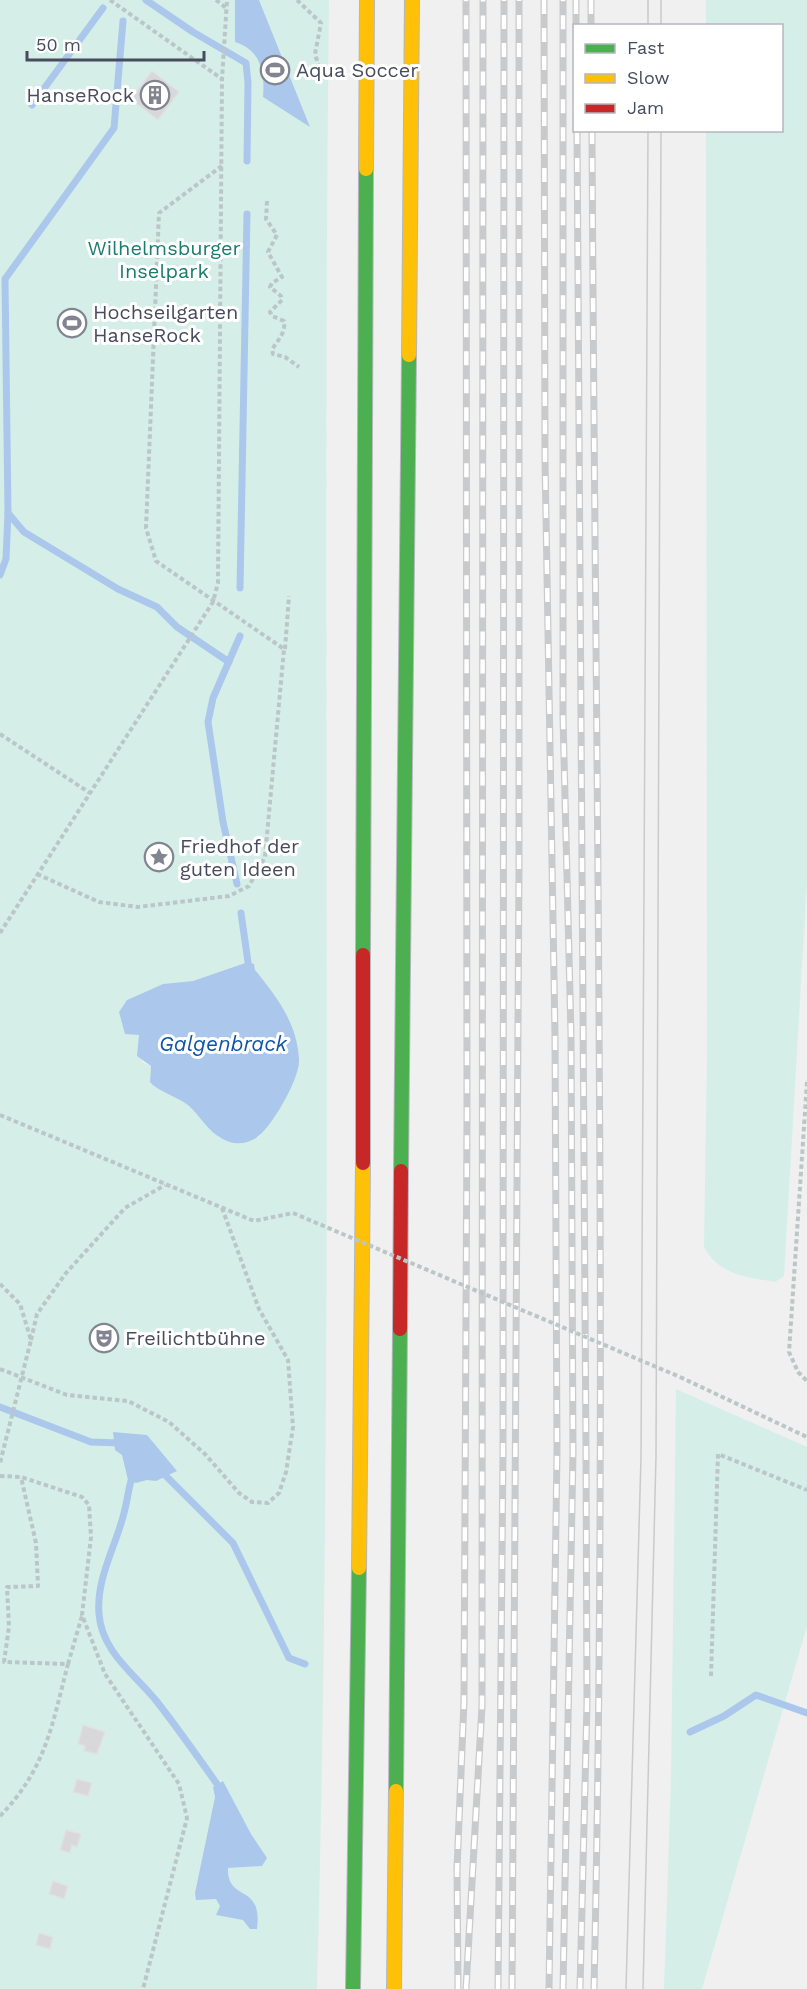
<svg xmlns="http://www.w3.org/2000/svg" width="807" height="1989" viewBox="0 0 807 1989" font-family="'Work Sans',sans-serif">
<rect width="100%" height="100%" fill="#f0f0f0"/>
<g fill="#d5efe8" fill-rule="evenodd">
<path d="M0 0H329C321 663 335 1326 317 1989H0ZM248 962 254 964 255 970C307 1049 317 1056 259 1137L220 1138C209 1128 200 1117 190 1107 178 1096 159 1093 150 1082L151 1066 142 1062 139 1035 135 1033 127 1000 163 984 193 981Z"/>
<path d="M706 0H807V879L784 1276 775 1282C746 1277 719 1275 704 1247L707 1053 706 131 782 130V26L706 25Z"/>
<path d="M676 1389 807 1447V1626L702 1989H664L671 1778Z"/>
</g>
<g fill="#abc8ec">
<path d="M235 0H259L310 127 263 97C265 72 261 50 235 42Z"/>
<path d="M248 962 254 964 255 970C277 997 297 1023 299 1059 301 1077 271 1129 256 1138 245 1145 232 1145 221 1138 208 1131 200 1116 189 1106 177 1096 158 1092 150 1082L151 1066 137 1056 139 1035 125 1034 119 1012 127 1000 163 984 193 981Z"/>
<path d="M113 1432 147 1435 177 1471 156 1481 147 1480 136 1483 128 1480 122 1455 115 1450Z"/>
<path d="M223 1781 251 1834 267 1858 262 1866 228 1868C227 1903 263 1882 257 1929H250L243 1920 216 1915 220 1906 216 1899 196 1900 195 1893 215 1797 213 1787Z"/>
</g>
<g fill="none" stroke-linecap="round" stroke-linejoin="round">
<g stroke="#abc8ec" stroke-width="7">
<path d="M146 0 193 32 246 63 248 83 247 161"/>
<path d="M32 105 103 8"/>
<path d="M8 513 24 532 118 589 157 607 177 627 229 662"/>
<path d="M0 575 6 559 8 513 5 279 114 128 123 21"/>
<path d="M240 588 247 214"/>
<path d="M237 884 223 822 208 722 213 698 240 636"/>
<path d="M241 913 248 962"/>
<path d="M0 1407 91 1442 120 1443"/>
<path d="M161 1471 233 1543 289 1658 305 1664"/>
<path d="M131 1481C128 1492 127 1502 124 1513 116 1546 96 1578 99 1614 102 1653 136 1675 158 1703 179 1730 198 1757 217 1784"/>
<path d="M690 1732 724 1716 756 1695 807 1713"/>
</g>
</g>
<g fill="#d8d8db" stroke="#e1e1e3" stroke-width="1.5">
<path d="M152 71 179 92 158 120 131 99Z"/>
<path d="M83 1725 105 1732 97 1754 84 1751 85 1746 78 1744Z"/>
<path d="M77 1779 92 1783 88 1796 73 1792Z"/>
<path d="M66 1830 81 1834 77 1847 72 1845 70 1853 60 1850Z"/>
<path d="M53 1881 68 1886 64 1899 49 1894Z"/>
<path d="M39 1933 53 1937 50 1949 36 1945Z"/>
</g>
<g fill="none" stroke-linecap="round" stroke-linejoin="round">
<g stroke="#b5b6bf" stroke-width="16">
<g id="fast">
<path d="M363 955 366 169"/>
<path d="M401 1171 409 355"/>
<path d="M396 1791 400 1329"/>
<path d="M353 1989 359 1568"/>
</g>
</g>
<g stroke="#b5b6bf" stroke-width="16">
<g id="slow">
<path d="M366 169 367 0"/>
<path d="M409 355 412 0"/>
<path d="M359 1568 363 1163"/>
<path d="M394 1989 396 1791"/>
</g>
</g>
<g stroke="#b5b6bf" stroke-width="16">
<g id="jam">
<path d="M363 1163V955"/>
<path d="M400 1329 401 1171"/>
</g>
</g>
<g stroke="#bbc6c7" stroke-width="4" stroke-dasharray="4.5 3" stroke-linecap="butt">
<path d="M110 0 222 79"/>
<path d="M216 0 226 8"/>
<path d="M297 0 321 23 315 54 323 80"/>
<path d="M267 201 266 219 277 235 268 252 282 277 272 283 270 287 281 296 282 300 270 312 272 316 284 321C286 334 277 340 272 350L273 354 285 357 299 367"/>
<path d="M285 649 289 596"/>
<path d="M0 734 90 793"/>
<path d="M37 874 99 902 138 907 229 896 249 886 265 857 284 649 156 561 146 528 159 213 223 165"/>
<path d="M0 933 213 602 218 583 222 79 227 0"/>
<path d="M807 1082 789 1352 798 1372 807 1381"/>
<path d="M0 1115 254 1221 293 1213"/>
<path d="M0 1284 20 1304 31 1340 0 1463"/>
<path d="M31 1340 37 1314 66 1273 125 1208 165 1185"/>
<path d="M0 1369 67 1395 128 1401 169 1422 205 1454 239 1493 252 1502 268 1503 279 1493 286 1472 293 1427 288 1360 259 1309 222 1208"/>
<path d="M680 1377 807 1437"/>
<path d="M0 1476 21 1477 82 1497 89 1505 91 1537 82 1615 105 1674 179 1784 187 1818 143 1989"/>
<path d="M68 1664 82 1616"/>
<path d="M711 1676 718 1454 807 1490"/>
<path d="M0 1816C46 1769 52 1725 68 1664L4 1662 9 1627 7 1587 38 1586 36 1543 21 1477"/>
</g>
<use href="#fast" stroke="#4caf50" stroke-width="14"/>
<use href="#slow" stroke="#ffc107" stroke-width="14"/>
<use href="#jam" stroke="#c62828" stroke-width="14"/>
<g stroke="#c9cacc" stroke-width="1.5">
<path d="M648 26V0"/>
<path d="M661 26V0"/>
<path d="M626 1989 641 1457 648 130"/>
<path d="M643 1989 656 1456 661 130"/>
</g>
<g stroke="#c9cacc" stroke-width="7">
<g id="rail">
<path d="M544 0 545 459 555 1036 557 1452 549 1989"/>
<path d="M576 0V26"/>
<path d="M591 0V26"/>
<path d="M577 130 586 1452 587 1703 580 1989"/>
<path d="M592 130C595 750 608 1370 594 1989"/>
<path d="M458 1989 457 1869 464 1701 467 1117 466 0"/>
<path d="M466 1989 482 1706 483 0"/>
<path d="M498 1989 503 1450 504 0"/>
<path d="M512 1989 519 866V0"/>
<path d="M563 1989 573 1452 571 1035 563 717V0"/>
</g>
</g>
<use href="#rail" stroke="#fff" stroke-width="4.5" stroke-dasharray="14" stroke-linecap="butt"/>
<path stroke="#bbc6c7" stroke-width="4" stroke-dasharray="4.5 3" stroke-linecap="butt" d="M293 1213 680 1377"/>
</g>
<defs>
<g id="stadium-ring" transform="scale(1.5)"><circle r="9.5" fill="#fff" stroke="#828590" stroke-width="1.5"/><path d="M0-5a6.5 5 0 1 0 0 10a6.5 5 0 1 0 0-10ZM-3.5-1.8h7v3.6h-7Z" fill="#828590"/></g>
<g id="building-ring" transform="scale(1.5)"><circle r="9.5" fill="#fff" stroke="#828590" stroke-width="1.5"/><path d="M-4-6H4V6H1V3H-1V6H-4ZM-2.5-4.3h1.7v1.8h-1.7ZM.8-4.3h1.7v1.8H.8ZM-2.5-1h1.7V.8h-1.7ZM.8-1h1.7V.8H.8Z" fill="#828590"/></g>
<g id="sight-ring" transform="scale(1.5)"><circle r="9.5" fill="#fff" stroke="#828590" stroke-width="1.5"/><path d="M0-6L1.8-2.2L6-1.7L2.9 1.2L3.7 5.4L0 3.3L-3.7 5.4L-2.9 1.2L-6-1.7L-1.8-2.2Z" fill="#828590"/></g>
<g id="theatre-ring" transform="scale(1.5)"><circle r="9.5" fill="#fff" stroke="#828590" stroke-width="1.5"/><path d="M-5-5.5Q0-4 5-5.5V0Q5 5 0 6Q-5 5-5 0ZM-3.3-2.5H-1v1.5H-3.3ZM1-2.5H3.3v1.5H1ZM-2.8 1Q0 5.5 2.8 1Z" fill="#828590"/></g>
</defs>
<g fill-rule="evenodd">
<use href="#stadium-ring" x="275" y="70"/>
<use href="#building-ring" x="155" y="95"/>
<use href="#stadium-ring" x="72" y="323"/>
<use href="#sight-ring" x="159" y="857"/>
<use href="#theatre-ring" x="104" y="1338"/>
</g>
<g text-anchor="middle" stroke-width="6" stroke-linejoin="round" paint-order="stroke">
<g font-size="20" fill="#474b5c" stroke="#fff" text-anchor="start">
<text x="296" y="77">Aqua Soccer</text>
<text x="134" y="102" text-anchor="end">HanseRock</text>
<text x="93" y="319">Hochseilgarten<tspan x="93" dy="23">HanseRock</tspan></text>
<text x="180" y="853">Friedhof der<tspan x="180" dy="23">guten Ideen</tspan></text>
<text x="125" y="1345">Freilichtbühne</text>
</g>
<g font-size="20" fill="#197c6c" stroke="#fff">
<text x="164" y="255">Wilhelmsburger<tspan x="164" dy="23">Inselpark</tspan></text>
</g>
<g font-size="21" font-style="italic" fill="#1054a6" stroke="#fff">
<text x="223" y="1051">Galgenbrack</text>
</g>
</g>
<rect x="573" y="24" width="210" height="108" fill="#ffffff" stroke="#b5b7be" stroke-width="1.5"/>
<rect x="585" y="44" width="30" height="9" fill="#4caf50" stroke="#b5b7be" stroke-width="1.5"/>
<text x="627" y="54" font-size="18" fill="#474b5c">Fast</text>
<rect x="585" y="74" width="30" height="9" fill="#ffc107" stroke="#b5b7be" stroke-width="1.5"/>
<text x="627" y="84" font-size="18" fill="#474b5c">Slow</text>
<rect x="585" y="104" width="30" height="9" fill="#c62828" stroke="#b5b7be" stroke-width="1.5"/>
<text x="627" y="114" font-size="18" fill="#474b5c">Jam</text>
<path d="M27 51v9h177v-9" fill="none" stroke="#474b5c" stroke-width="3"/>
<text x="36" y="51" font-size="18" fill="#474b5c" stroke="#ffffff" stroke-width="4.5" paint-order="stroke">50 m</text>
</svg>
